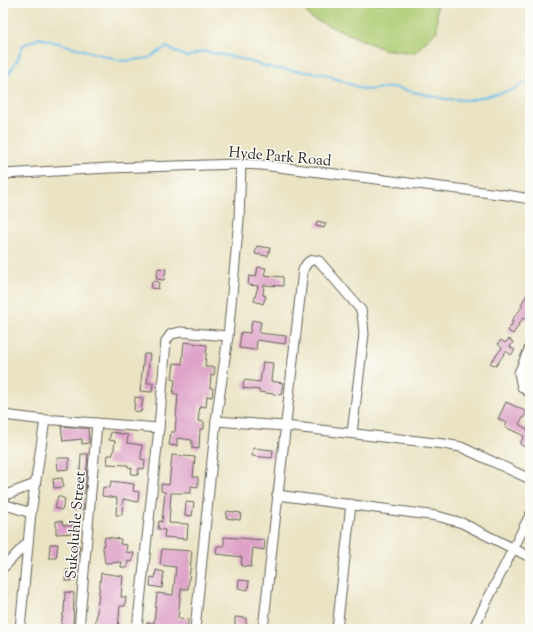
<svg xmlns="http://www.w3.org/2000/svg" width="533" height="632" viewBox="0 0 533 632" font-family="'Sorts Mill Goudy',serif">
<rect width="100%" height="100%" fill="#fdfcf7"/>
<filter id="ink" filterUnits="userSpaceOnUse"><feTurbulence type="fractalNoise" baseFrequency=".025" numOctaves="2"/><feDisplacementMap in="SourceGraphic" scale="8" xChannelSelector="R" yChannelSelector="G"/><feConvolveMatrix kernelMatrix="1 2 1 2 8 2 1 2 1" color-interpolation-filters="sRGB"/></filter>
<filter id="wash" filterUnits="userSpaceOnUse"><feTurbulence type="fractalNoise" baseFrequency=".012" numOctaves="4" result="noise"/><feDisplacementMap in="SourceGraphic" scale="16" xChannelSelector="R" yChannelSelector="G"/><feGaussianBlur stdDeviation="0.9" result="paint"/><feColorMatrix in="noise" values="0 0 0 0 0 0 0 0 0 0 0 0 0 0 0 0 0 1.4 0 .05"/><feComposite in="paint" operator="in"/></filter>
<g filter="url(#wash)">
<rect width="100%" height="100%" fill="#eae4c4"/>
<path fill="#afcc73" stroke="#667448" d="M300 3H437V31L414 53 383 49 311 18Z"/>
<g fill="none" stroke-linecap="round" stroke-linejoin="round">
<path stroke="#72c1ed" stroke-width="2" d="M3 82 17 61 23 45 40 38 123 61 149 58 166 47 187 57 203 51 238 58 271 68 324 74 365 90 393 87 445 99 471 100 512 90 530 80"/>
</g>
<g id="blocks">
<g fill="#dea2c8">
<path d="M317 221 326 223 324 228 316 226Z"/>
<path d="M257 246 270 248 268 256 255 254Z"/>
<path d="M258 267 266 268 264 275 283 277V286L264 285 263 295 266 296 263 304 254 301 258 286 248 285 249 276 256 277Z"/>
<path d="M158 268 166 269 164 280 156 279Z"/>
<path d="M152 281 159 282 158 289 151 288Z"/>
<path d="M530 290V322L523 318 513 334 508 331 513 322 511 321 523 306 521 305 524 299Z"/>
<path d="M252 320 261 322 259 333 286 336 285 344 257 340 256 350 239 348 241 332 250 333Z"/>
<path d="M509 339 513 342 510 347 515 350 511 355 506 351 496 366 490 363 502 348 498 344 501 340 505 343Z"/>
<path d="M184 342 207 345 205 367H215L214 375H211L210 388H213L212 397 207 396 206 407 200 406 198 421 204 422V429H200L199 449 192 448V440L177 438V446L169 445 171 432H175L178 394H173L175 380 172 379 174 363 182 364Z"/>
<path d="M144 354H150L147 383H153L152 392 140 391Z"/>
<path d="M263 362 273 363 271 381 283 383 281 395 259 392V390L243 388 244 380 260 382Z"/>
<path d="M135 397 143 398 141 412 134 411Z"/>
<path d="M506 402 527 412 519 424 528 430 530 427V441L526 448 520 444 524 436 505 427 507 423 498 419Z"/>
<path d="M61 426 72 427V428H88L89 443 82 444V439L63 441Z"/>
<path d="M111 432 128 435 127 443 142 445 141 459 145 460 144 469 139 468 138 475 131 474 132 468 128 467V465L107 464 108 455H113L115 441 109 440Z"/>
<path d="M253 448 273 450 272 458 252 456Z"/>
<path d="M81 454H88L85 493H79Z"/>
<path d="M172 455 195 457 193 477H198V487L191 486V493H171L169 523 188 524 187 539 164 537 165 530 158 529 159 521 162 522 165 492 161 491V484L169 485Z"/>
<path d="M57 458H69V469L58 470Z"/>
<path d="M62 478 64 487 54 488 53 479Z"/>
<path d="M111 481 134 484 133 491 139 492 138 502 123 499 122 515H116L117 498 102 496 103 487 110 488Z"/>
<path d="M58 496 65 499 62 510 55 508Z"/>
<path d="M77 500H84L83 510H74V502H76Z"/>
<path d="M186 502 194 503 192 516 185 515Z"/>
<path d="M227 511 241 513 240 520 226 518Z"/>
<path d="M56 521H62L63 525 76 526V533L56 534Z"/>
<path d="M105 537 121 539 120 544 127 545 126 552 134 553 132 562 128 561 127 568 121 567 122 562 105 563 103 548Z"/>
<path d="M224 537 265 540 264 550 253 548 251 567 241 566 242 557 216 554 217 546H224Z"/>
<path d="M50 544H58L56 558H49Z"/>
<path d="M74 544 80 546 77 559 71 557Z"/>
<path d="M162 549 192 551 188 589H181L178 618 188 619V627L185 626 184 629H146L147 623H154L157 593 173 595 176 567 160 565Z"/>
<path d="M66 570H72L71 581H65Z"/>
<path d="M156 570 164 572 162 588 150 586 151 577 155 578Z"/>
<path d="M101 573 123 576 121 597H126L125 606H120L118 629H95Z"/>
<path d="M239 580 249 581 248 590 238 588Z"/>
<path d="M65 592 74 593 73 626 61 625 63 613H64Z"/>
<path d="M235 617 246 618V626L235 625Z"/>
</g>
</g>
</g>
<g filter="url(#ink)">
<use href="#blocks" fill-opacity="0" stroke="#646257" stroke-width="1"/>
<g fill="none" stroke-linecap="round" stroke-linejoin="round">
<g stroke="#646257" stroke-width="11">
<g id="minor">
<path d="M3 174 109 168 241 164 262 165 507 195 530 199"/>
<path d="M530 347 519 373 522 387 530 393"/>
<path d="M3 415 45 420"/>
<path d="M216 421 285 426 444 444 461 447 530 479"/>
<path d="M277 495 437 516 462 523 530 557"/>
<path d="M3 496 35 484"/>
<path d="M3 504 31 513"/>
<path d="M3 568 28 542"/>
<path d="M20 629 31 513 45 420H57L159 428"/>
<path d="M79 629 97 423"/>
<path d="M137 629 159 428 166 341 171 334 181 332 228 336"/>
<path d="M195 629 216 421 228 336 239 220 241 164"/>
<path d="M263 629 303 270C307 262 310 258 319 261L361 310 363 322 364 334 352 433"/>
<path d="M337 629 351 504"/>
<path d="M473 629 530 515"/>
</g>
</g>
<use href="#minor" stroke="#fff" stroke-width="9"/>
</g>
</g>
<g text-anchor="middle" stroke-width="3" stroke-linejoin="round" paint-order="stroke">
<g font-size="15" fill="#1c1c1c" stroke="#fdfcf7">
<text transform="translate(280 156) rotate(5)" y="5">Hyde Park Road</text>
<text transform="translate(75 525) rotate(-85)" y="5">Sukoluhle Street</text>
</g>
</g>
<rect width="533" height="632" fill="none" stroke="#fdfcf7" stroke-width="16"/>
</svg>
